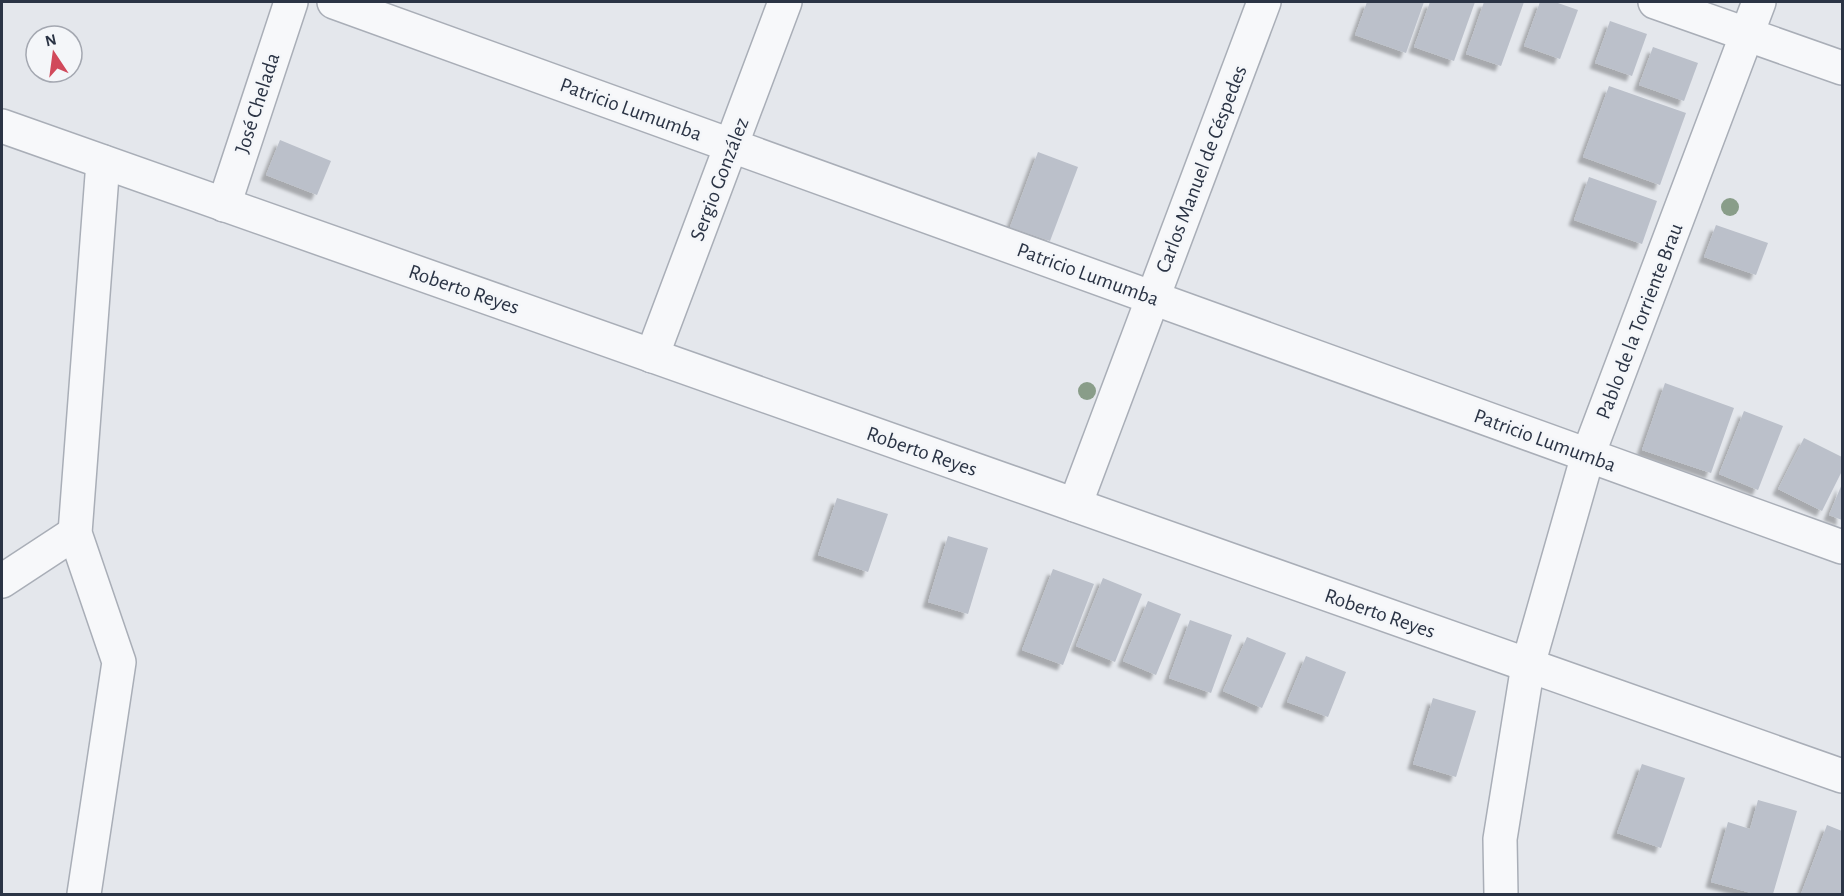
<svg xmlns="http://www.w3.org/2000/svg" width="1844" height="896" viewBox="0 0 1844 896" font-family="'Alegreya Sans',sans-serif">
<defs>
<filter id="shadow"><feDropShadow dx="-5.5" dy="5.5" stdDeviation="1.5" flood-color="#0004"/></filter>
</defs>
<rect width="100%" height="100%" fill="#e4e7ec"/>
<g fill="#bbc0ca" filter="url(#shadow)">
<path d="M1367 2H1424L1406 53 1355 35Z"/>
<path d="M1430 2H1475L1454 61 1414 47Z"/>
<path d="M1484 2H1524L1501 66 1466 54Z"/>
<path d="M1540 2H1555L1578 10 1560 59 1524 46Z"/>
<path d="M1610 21 1647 34 1632 76 1595 63Z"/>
<path d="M1653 47 1698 63 1684 101 1639 85Z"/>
<path d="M1609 86 1686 113 1660 185 1583 157Z"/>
<path d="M280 140 331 161 317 195 266 175Z"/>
<path d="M1038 152 1078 167 1050 241 1010 227Z"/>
<path d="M1589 177 1657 201 1642 244 1574 220Z"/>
<path d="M1716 225 1768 243 1756 275 1704 257Z"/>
<path d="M1665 383 1734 408 1711 473 1642 450Z"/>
<path d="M1744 411 1783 426 1758 490 1719 474Z"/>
<path d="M1804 438 1842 457V471L1822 511 1778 489Z"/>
<path d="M1842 484V520L1829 515Z"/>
<path d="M837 498 888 514 868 572 818 555Z"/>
<path d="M948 536 988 548 968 614 928 602Z"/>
<path d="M1053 569 1094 584 1063 665 1022 650Z"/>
<path d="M1103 578 1142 594 1115 662 1076 646Z"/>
<path d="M1148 601 1181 614 1156 675 1123 661Z"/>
<path d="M1190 620 1232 635 1211 693 1169 678Z"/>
<path d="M1247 637 1286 653 1262 708 1223 691Z"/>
<path d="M1306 656 1346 672 1328 717 1287 702Z"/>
<path d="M1433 698 1476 711 1456 777 1413 764Z"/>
<path d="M1642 764 1685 778 1661 848 1617 833Z"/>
<path d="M1758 800 1797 811 1773 894H1755L1711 882 1728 822 1750 829Z"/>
<path d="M1827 825 1842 831V894H1801Z"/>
</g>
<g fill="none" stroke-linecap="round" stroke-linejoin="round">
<g stroke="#a9aeb7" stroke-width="36">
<g id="minor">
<path d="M334 2 1842 547"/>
<path d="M1655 2 1842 68"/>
<path d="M2 126 1842 776"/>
<path d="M224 205 291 2"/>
<path d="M652 356 785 2"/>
<path d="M1075 505 1264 2"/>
<path d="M2 581 75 533"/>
<path d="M84 894 119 662 75 533 103 162"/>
<path d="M1501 894 1500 839 1528 665 1588 455 1759 2"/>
</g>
</g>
<use href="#minor" stroke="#f7f8fa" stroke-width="33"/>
</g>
<g fill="#899d89">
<circle cx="1730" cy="207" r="9"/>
<circle cx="1087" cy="391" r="9"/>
</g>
<g text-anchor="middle" stroke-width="5" stroke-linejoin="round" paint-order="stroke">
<g font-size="21" fill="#2b3445" stroke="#f4f6f9">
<text transform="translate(257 103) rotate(-72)" y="7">José Chelada</text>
<text transform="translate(631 109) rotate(20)" y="7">Patricio Lumumba</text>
<text transform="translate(1201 169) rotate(-69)" y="7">Carlos Manuel de Céspedes</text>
<text transform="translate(719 179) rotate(-69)" y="7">Sergio González</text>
<text transform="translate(1088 274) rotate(20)" y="7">Patricio Lumumba</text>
<text transform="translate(464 289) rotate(19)" y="7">Roberto Reyes</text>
<text transform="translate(1639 321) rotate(-69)" y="7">Pablo de la Torriente Brau</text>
<text transform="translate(1545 440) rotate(20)" y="7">Patricio Lumumba</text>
<text transform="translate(922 451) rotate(19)" y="7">Roberto Reyes</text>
<text transform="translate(1380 613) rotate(19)" y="7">Roberto Reyes</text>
</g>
</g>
<rect width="1844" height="896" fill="none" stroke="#2b3445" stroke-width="6"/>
<g transform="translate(54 54) rotate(347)"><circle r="28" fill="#f4f6f9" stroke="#a4a8b1" stroke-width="1.5"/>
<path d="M0-4.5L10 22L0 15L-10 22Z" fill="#d1495b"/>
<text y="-9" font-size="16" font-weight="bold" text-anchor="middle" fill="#2b3445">N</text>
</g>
</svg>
